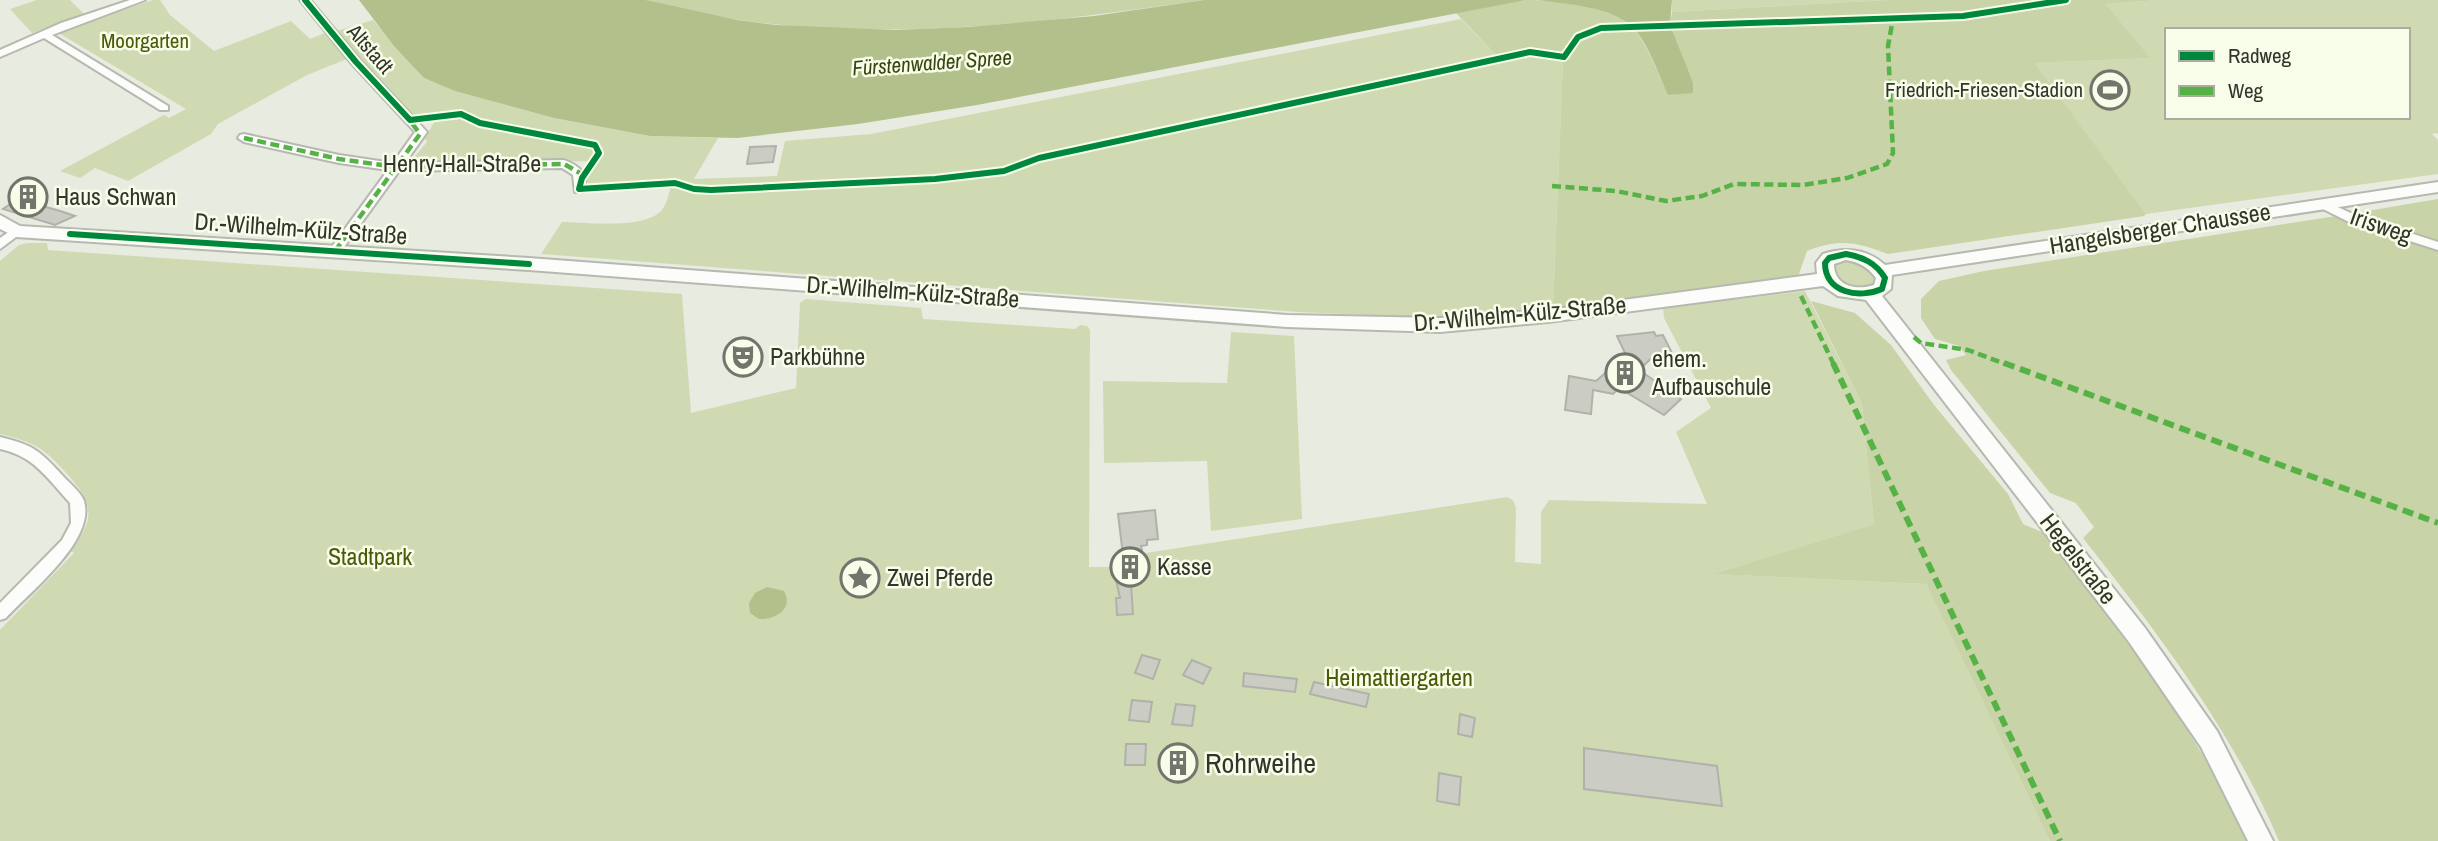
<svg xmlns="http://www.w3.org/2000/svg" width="2438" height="841" viewBox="0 0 2438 841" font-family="'Archivo Narrow',sans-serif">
<rect width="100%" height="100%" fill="#e8ebe0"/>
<g fill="#cfdab3" fill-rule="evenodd">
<path d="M37 0H70L84 14 32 33 10 9Z"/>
<path d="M153 0H160L170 15 214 51 291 21 310 39 325 33 347 59 307 75 218 124 211 134 128 181 95 168 80 178 60 171 164 115 169 118 186 109 57 32Z"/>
<path d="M1672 0H1888L1672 12Z"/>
<path d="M2159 0H2438V133L2432 134 2438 140V174L2146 214 2033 63 2149 58 2106 4ZM2167 30H2408V117H2167Z"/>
<path d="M1461 19 1501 60 1560 56 1563 60 1553 309 1437 318 1298 312 541 254 562 222C586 222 650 231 664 207 668 200 670 189 672 181L588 185 586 177 596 161 416 164 412 160 427 142 425 139 434 122 443 117 442 114 415 117 359 60 337 31 373 20 424 78 456 91 554 118 650 136 718 138 694 179 777 176 785 141 871 134Z"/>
<path d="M28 243H47L48 250 682 294 691 413 796 388 800 303 806 299 921 308 923 319 1075 329 1080 325 1087 326 1090 330 1089 567H1108L1123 554 1133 555 1507 497 1513 500 1516 508 1515 562 1541 564V512L1549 500 1707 504 1676 432 1711 408 1664 318 1663 308 1805 291 1862 404 1874 524 1718 574 1926 584 2050 841H0V630L74 553 69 550C96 521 94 504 68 475 45 449 35 442 0 434V261L19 245Z"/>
<path d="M1843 259 1865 263 1877 278 1873 286 1861 290 1839 283 1832 264Z"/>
<path d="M1231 332 1294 336 1302 519 1211 531 1207 461 1104 463 1103 381 1227 383Z"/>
</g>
<g fill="#c8d3a7">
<path d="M646 0H1204C1051 22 894 42 739 20 707 16 676 8 646 0Z"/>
<path d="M1526 0C1554 0 1605 7 1628 23 1643 34 1660 77 1668 95L1693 92 1670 25 1672 12 1888 0H2159L2106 4 2150 58 2034 63 2146 214 2144 216 1888 254C1857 242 1839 238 1807 251L1798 277 1553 309 1563 60 1560 56 1501 60 1455 12Z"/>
<path d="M2438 199V241L2366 218 2361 212Z"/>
<path d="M2336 216 2438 250V841H2279C2232 730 2157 632 2083 538L2094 527 2076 503 2050 493 1951 370 1946 360 1966 355 1959 346 1935 339 1921 318V299L1939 281 1984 271Z"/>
<path d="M1811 301 1855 313 1891 345 1934 405 2008 494 2023 524 2044 533 2165 693 2219 782 2247 841H2050L1926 584 1715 574 1874 524 1862 404Z"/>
</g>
<g fill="#b2c08b">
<path d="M359 0H646L737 20 776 25 895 30 968 27 1094 16 1204 0H1526L977 105 858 124 737 138 650 136 554 118 455 91 424 78 394 46Z"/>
<path d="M1538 0H1672L1670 25 1693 83V93L1668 95C1659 75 1645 35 1628 23 1603 6 1566 4 1538 0Z"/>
<path d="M767 587 784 591C794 608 776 620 759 619L750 613 749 603 755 593Z"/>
</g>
<g fill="#cbcdc4" stroke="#b0b2aa" stroke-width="2">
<path d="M776 146 773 162 747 164 750 147Z"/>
<path d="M18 199 60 211 75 216 55 225 3 209Z"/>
<path d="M1654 332 1656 336 1663 335 1675 359 1662 360 1658 352 1639 370 1681 399 1664 415 1619 388 1613 394 1593 390 1591 414 1565 410 1569 376 1596 381 1626 355 1617 336Z"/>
<path d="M1155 510 1158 539 1147 540V545L1141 546 1146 569 1131 584 1133 614 1117 615 1116 598H1120L1113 566 1123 555 1118 514Z"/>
<path d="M1142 655 1160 660 1153 679 1135 673Z"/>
<path d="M1192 660 1211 668 1203 684 1183 675Z"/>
<path d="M1244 673 1297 679 1295 692 1243 686Z"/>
<path d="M1314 682 1369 694 1366 707 1310 694Z"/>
<path d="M1132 700 1152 702 1149 722 1129 720Z"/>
<path d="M1176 704 1195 706 1192 726 1172 724Z"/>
<path d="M1460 714 1475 718 1472 737 1458 734Z"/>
<path d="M1126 744H1146L1145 765H1125Z"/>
<path d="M1584 748 1717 766 1722 806 1584 789Z"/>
<path d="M1169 752 1189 753 1187 774 1167 773Z"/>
<path d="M1439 773 1461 777 1459 805 1437 801Z"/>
</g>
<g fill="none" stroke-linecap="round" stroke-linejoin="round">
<g stroke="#b6b9b0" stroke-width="4">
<g id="minor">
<path d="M130 0H145L52 35 168 106V110H160L44 38 0 57V50L61 23Z"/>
<path d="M300 0H310L360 60 427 132 405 163 564 160C580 166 590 174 583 192H575L573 175 562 168 399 171 339 254H331L329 251 331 248 388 170 339 163 244 142 238 138 240 135 244 134 339 155 393 163 415 132 352 64Z"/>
<path d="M2325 201 2355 215 2438 242V250L2347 221 2321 208 2319 205Z"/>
<path d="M16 227 20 228 22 231 20 234 0 249V238Z"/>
<path d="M0 437C34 445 40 451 63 476 69 483 81 492 84 501 96 540 30 592 6 618L0 620V603L62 540 71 523 70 503C47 478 34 456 0 449Z"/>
</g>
</g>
<g stroke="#b6b9b0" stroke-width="4">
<path id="major" d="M2438 182V192L1892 275 1891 289 1882 296 2145 628 2217 731 2273 841H2248L2201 747 2129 642 1866 300 1838 296 1823 286 1548 322 1440 332 1287 327 529 270 16 237 0 229V215L20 226 529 258 1287 315 1440 318 1548 310 1817 274 1816 263 1823 254C1845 247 1866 248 1885 265ZM1846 260C1859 262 1868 267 1876 278L1874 285C1856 291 1834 286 1834 264Z"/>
</g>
<use href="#minor" fill="#fcfcfa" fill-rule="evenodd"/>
<use href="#major" fill="#fcfcfa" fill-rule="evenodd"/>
<g stroke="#56b246" stroke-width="4.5" stroke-dasharray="9 4.5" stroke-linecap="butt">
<path d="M244 138 339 159 396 167 564 164 580 173 581 182"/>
<path d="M1552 186 1616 191 1666 201 1702 196 1734 184 1803 185 1847 178 1887 164 1893 153 1888 46 1893 19"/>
<path d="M335 251 420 134 408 118"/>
<path d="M1801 296 1834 365"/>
<path d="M1914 337 1921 343 1968 350 2008 365"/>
</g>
<g stroke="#56b246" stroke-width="6" stroke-dasharray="11 6" stroke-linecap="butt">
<path d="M1833 363 2060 841"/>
<path d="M2004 363 2438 523"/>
</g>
<g stroke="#f7fde8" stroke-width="10">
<g id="cycleway">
<path d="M305 0 356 62 410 120 461 114 480 123 595 145 599 153 582 178 579 189 675 183 694 189 711 190 935 179 1004 171 1039 158 1530 52 1564 57 1578 37 1601 28 1963 16 2066 0"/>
<path d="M70 234 529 264"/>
<path d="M1846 254C1863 257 1876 263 1885 278L1882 289C1859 299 1825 293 1825 263L1829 258Z"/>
</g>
</g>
<use href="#cycleway" stroke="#00873e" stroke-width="6"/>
</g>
<defs>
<g id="stadium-ring" transform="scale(2.0125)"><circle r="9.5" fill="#f7fde8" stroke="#72756c" stroke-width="1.5"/><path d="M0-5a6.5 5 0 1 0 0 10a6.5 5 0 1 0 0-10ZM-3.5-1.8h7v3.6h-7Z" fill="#72756c"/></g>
<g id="building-ring" transform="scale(2.0125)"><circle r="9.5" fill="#f7fde8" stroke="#72756c" stroke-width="1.5"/><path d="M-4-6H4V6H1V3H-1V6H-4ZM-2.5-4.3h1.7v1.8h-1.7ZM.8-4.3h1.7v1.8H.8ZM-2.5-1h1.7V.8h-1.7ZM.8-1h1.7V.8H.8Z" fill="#72756c"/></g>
<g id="theatre-ring" transform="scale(2.0125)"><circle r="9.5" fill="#f7fde8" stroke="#72756c" stroke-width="1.5"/><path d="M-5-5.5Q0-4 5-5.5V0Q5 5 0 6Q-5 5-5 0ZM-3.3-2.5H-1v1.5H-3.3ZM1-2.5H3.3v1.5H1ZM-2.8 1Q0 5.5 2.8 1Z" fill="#72756c"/></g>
<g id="sight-ring" transform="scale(2.0125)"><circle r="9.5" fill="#f7fde8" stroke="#72756c" stroke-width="1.5"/><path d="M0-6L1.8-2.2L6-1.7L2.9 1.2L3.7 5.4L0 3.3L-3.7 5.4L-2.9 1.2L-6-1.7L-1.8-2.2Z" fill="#72756c"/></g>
</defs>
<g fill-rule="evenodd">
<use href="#stadium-ring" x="2110" y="90"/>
<use href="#building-ring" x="28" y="197"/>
<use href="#theatre-ring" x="743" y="357"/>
<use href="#building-ring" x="1625" y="373"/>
<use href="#building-ring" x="1130" y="567"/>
<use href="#sight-ring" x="860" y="578"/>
<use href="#building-ring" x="1178" y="763"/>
</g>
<g text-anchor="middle" stroke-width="5" stroke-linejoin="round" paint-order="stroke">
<g font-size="21" fill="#4a5a08" stroke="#f7fde8">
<text x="145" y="48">Moorgarten</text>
</g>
<g font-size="21" fill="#33352d" stroke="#f7fde8">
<text transform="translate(370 49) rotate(49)" y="7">Altstadt</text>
</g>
<g font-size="21" font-style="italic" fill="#394510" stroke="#f7fde8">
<text transform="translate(932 63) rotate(-4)" y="7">Fürstenwalder Spree</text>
</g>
<g font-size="21" fill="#33352d" stroke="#f7fde8" text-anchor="end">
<text x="2083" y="97">Friedrich-Friesen-Stadion</text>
</g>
<g font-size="24" fill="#33352d" stroke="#f7fde8">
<text x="462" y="172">Henry-Hall-Straße</text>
<text transform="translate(2381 226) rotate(19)" y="8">Irisweg</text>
<text transform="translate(301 229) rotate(4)" y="8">Dr.-Wilhelm-Külz-Straße</text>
<text transform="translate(2160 229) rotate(-9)" y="8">Hangelsberger Chaussee</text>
<text transform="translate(913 292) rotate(4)" y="8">Dr.-Wilhelm-Külz-Straße</text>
<text transform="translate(1520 314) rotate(-5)" y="8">Dr.-Wilhelm-Külz-Straße</text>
<text transform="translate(2078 559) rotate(52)" y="8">Hegelstraße</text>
</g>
<g font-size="24" fill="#33352d" stroke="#f7fde8" text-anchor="start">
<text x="55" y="205">Haus Schwan</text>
<text x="770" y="365">Parkbühne</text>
<text x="1652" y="367">ehem.<tspan x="1652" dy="28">Aufbauschule</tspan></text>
<text x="1157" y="575">Kasse</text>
<text x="887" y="586">Zwei Pferde</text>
</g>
<g font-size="24" fill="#4a5a08" stroke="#f7fde8">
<text x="370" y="565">Stadtpark</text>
<text x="1399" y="686">Heimattiergarten</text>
</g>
<g font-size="28" fill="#33352d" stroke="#f7fde8" text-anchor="start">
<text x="1205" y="773">Rohrweihe</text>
</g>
</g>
<rect x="2165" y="28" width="245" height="91" fill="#f7fde8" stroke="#a9ad9d" stroke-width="2"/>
<rect x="2179" y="51" width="35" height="10" fill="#00873e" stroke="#a9ad9d" stroke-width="2"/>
<text x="2228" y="63" font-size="21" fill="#33352d">Radweg</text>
<rect x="2179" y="86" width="35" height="10" fill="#56b246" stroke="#a9ad9d" stroke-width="2"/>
<text x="2228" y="98" font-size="21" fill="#33352d">Weg</text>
</svg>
